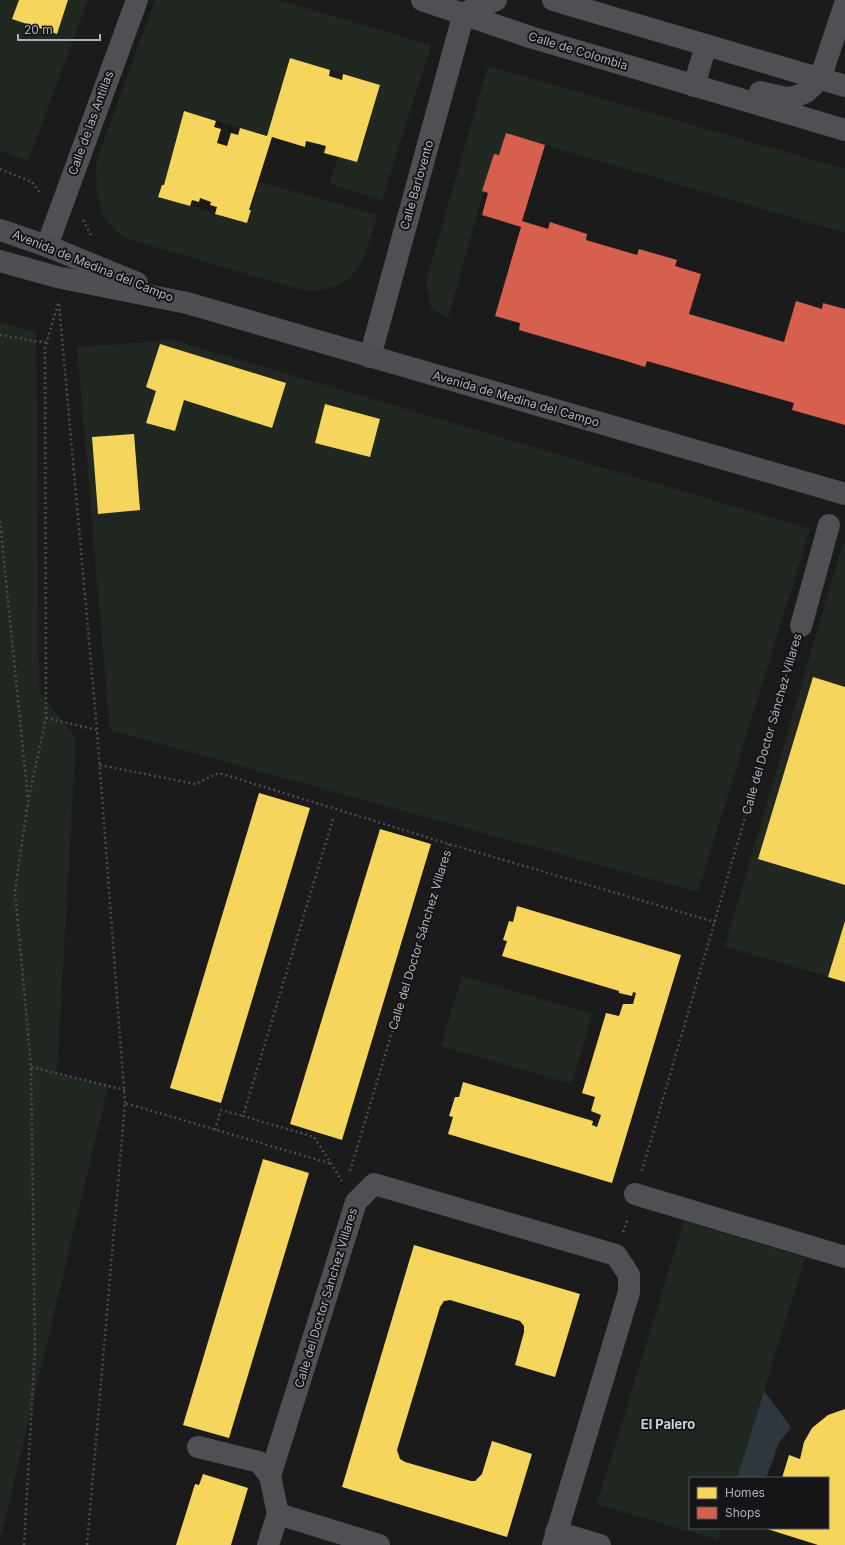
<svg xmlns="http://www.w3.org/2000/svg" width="845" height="1545" viewBox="0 0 845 1545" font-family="Inter,sans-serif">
<rect width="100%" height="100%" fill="#1b1b1b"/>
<g fill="#202821">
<path d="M0 0H88L28 161 0 151Z"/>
<path d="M155 0H278L431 45 382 200 330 184 338 156 357 162 380 85 290 58 267 136 184 111 164 185H162L158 197 247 223 259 182 377 215C364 259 361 290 306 291L128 239 118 233 104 217 97 195 96 162Z"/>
<path d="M488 66 845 169V233L545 145 499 155 494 154 448 318 431 308 426 281Z"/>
<path d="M0 322 36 332 39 691 76 738 57 1073 108 1086 0 1541Z"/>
<path d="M173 340 810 529 698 892 110 730 77 347Z"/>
<path d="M843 543 845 544V982L725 946Z"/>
<path d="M462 976 592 1014 572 1084 441 1046Z"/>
<path d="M684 1221 805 1258 737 1478H690V1528H721L718 1540 597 1504Z"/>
</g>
<path fill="#2d373d" d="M764 1391 791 1427 779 1443 766 1478H737Z"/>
<g fill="#f6d55c">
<path d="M19 0H68L57 34 12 19Z"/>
<path d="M290 58 330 70 329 76 342 80 343 74 380 85 357 162 324 153 326 146 306 141 305 147 272 137 249 210H251L247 223 215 214 217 207 210 205 211 202 200 198 199 202 192 200 190 206 158 197 162 185H164L184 111 216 121 214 127 221 129 217 143 227 146 231 133 238 135 240 128 267 136Z"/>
<path d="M160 344 286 383 272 428 184 400 175 431 146 423 156 391 146 387Z"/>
<path d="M325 404 380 419 370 457 315 443Z"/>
<path d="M134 434 140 510 98 514 92 437Z"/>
<path d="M813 677 845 687V885L758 859Z"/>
<path d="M259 793 310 808 221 1103 170 1088Z"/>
<path d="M380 829 431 844 342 1140 290 1124Z"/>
<path d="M517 906 681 955 612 1183 448 1134 453 1117 449 1116 455 1097H459L463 1082 593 1121 592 1125 597 1127 601 1115 591 1111 595 1097 582 1093 606 1013 619 1016 623 1004H633L636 993 633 992 632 996 619 993V991L502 956 507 941 503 940 509 921 513 922Z"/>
<path d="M845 921V982L828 977Z"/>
<path d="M263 1159 309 1173 229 1438 183 1425Z"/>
<path d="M414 1245 580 1294 555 1377 515 1365 524 1332V1326L520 1321 450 1300 444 1301 440 1307 397 1450 400 1459 405 1462 471 1481H475L482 1474 492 1441 532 1454 507 1537 342 1487Z"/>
<path d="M845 1409V1545H818L764 1528H828V1478H782L789 1455 800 1459 804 1442 812 1428 828 1415Z"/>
<path d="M203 1474 248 1488 231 1545H176L195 1484 199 1485Z"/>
</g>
<path fill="#d6604d" d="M506 133 545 145 522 221 548 229 550 222 587 234 586 240 637 255 639 249 677 260 675 266 701 274 689 314 784 342 796 301 822 309 823 303 845 309V425L792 410 794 403 647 361 645 367 626 361 519 330 520 323 495 316 521 227 482 215 488 193 482 191 494 154 499 155Z"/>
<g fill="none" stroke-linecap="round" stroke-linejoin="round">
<g stroke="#4b4c4f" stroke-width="2.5" stroke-dasharray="2 3" stroke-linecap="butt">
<path d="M0 169 32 182 40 193"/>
<path d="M83 220 92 237"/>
<path d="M59 304 97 730 125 1103"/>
<path d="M0 335 47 343"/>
<path d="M0 521 28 799"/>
<path d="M46 718 97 730"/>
<path d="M100 765 195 784 219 773 449 844 715 922"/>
<path d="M333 819 243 1116 314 1137 342 1181"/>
<path d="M31 1067 125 1090"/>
<path d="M215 1130 221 1110 243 1116"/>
<path d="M350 1171 449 844"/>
<path d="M642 1171 794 649"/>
<path d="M623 1232 628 1218"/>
<path d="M24 1545 35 1349 31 1067 15 890 28 802 46 718 45 348 58 303"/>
<path d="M87 1545 125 1103 332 1164"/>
</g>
<g stroke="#4f5054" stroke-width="22">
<path d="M422 0 530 37 845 130"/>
<path d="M553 0 845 86"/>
<path d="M464 13 496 0"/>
<path d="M694 86 706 45"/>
<path d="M760 92 786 98 795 97 806 92 820 79 845 4"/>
<path d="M47 246 137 0"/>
<path d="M370 357 464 13"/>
<path d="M801 626 829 525"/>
<path d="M635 1194 845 1257"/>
<path d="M198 1447 259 1462 270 1476 278 1514"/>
<path d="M270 1476 356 1202 374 1184 616 1255 629 1275V1292L553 1545"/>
<path d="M556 1532 600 1545"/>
<path d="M268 1545 278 1514 379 1545"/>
</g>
<g stroke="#4e4f52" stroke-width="22">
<path d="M0 230 47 246 137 283"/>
<path d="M0 261 57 277 187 303 845 494"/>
</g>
</g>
<g text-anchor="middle" stroke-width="4" stroke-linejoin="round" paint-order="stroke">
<g font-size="12" fill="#acb2bb" stroke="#151517">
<text transform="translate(578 51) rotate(17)" y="4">Calle de Colombia</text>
<text transform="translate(91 123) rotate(-70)" y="4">Calle de las Antillas</text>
<text transform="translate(417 185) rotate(-74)" y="4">Calle Barlovento</text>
<text transform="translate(93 266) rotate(22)" y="4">Avenida de Medina del Campo</text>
<text transform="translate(516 399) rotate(16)" y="4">Avenida de Medina del Campo</text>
<text transform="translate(772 724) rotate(-74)" y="4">Calle del Doctor Sánchez Villares</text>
<text transform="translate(420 940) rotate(-73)" y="4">Calle del Doctor Sánchez Villares</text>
<text transform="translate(326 1298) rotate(-73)" y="4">Calle del Doctor Sánchez Villares</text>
</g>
<g font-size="13" font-weight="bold" fill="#cdd1d7" stroke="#151517">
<text x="668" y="1429">El Palero</text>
</g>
</g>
<rect x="689" y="1477" width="140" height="52" fill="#151517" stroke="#515459"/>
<rect x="697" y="1487" width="20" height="12" fill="#f6d55c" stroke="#515459"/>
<text x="725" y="1497" font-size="12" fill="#acb2bb">Homes</text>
<rect x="697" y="1507" width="20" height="12" fill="#d6604d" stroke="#515459"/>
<text x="725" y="1517" font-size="12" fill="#acb2bb">Shops</text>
<path d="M18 34v6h82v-6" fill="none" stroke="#acb2bb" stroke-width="2"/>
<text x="24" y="34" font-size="12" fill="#acb2bb" stroke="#151517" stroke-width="3" paint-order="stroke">20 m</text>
</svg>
